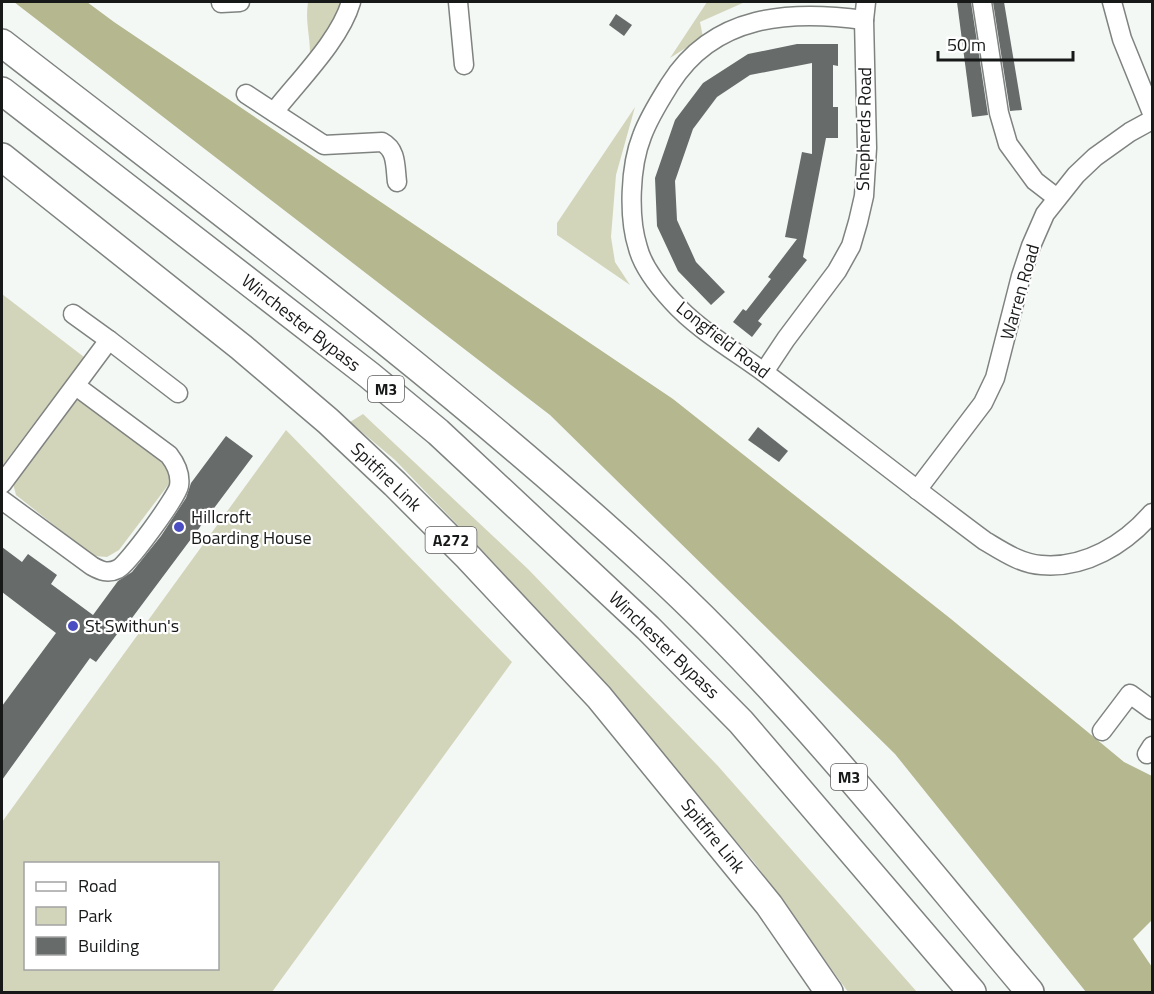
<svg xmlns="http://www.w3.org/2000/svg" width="1154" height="994" viewBox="0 0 1154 994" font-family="'Titillium Web',sans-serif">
<rect width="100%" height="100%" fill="#f4f8f5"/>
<g fill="#d3d5bb" fill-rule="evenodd">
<path d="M308 2H345L343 17 310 54C310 34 305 22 308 2Z"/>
<path d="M707 2H745L700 22 703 37 670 58Z"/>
<path d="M635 107 616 175 611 237 615 262 630 285 557 235V223Z"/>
<path d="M2 294 84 357 2 466Z"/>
<path d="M75 399 93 402 167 455 172 480 119 550 107 557 93 556 16 495 12 480Z"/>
<path d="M363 414 528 569 718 766 917 992H848L754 862 495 564 395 460 350 422Z"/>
<path d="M286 430 512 662 272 992H2V822ZM26 864H218V968H26Z"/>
</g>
<path fill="#b5b78f" d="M14 2H87L114 22 673 399 951 619 1124 762 1152 776V920L1133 939 1152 967V992H1086L895 754 550 415Z"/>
<g fill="#676b6a">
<path d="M957 2H971L988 115 972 117Z"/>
<path d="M993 2H1004L1022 110 1010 111Z"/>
<path d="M616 14 632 25 624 36 609 25Z"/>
<path d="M797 44H838V66L833 65V107H838V138H826L803 257 807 260 758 321 762 324 752 337 733 322 743 309 746 311 771 279 768 277 797 239 785 237 802 152 812 154V63L750 75 717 97 693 129 675 181 677 220 696 262 725 292 711 305 678 271 657 226 655 178 675 120 703 83 748 54Z"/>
<path d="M758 427 788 451 779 462 748 440Z"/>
<path d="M226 436 253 456 132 618 130 617 96 662 90 658 2 780V706L56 633 2 592V547L22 562 28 554 57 575 51 584 93 615 118 581 132 572 161 536 186 498 191 483Z"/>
</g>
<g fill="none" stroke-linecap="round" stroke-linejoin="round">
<g stroke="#7f8380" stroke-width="21">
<g id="minor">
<path d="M458 2 464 65"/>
<path d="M982 2 999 113 1008 144 1035 181 1057 198"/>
<path d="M1112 2 1122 39 1152 113"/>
<path d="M221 3 240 2"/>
<path d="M864 20C790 10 714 14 670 84 660 100 649 117 642 136 630 166 628 217 638 248 643 267 658 286 672 301 698 330 734 350 765 373 839 429 911 486 985 541 1002 551 1021 564 1041 565 1085 569 1125 544 1152 513"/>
<path d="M246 94 324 145 382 142C397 150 395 166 397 182"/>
<path d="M274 112C299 80 340 40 351 2"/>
<path d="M73 314 109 340"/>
<path d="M764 372 786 339 837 271 851 246 858 222 864 196 867 148 864 20 866 2"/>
<path d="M2 484 109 340 178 393"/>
<path d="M917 490 983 403 995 378 1021 276 1031 246 1045 214 1076 175 1095 157 1130 132 1152 120"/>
<path d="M2 500 92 566C101 571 108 574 118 569 128 564 177 497 179 486 181 474 176 464 169 455L76 386"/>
<path d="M1102 731 1130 694 1152 710"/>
<path d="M1147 754 1152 746"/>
</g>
</g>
<g stroke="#7f8380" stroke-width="30">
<g id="highway">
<path d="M2 43C223 214 448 381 654 571 793 699 909 849 1030 992"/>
<path d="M2 91 369 375 438 432 648 628 741 722 972 992"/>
<path d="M2 157 241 347 328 421 395 484 468 557 599 697 769 905 829 992"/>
</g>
</g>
<use href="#minor" stroke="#fff" stroke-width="18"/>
<use href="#highway" stroke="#fff" stroke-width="27"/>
</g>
<g fill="#4b4dc3" stroke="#fff" stroke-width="2">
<circle cx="179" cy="527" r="6"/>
<circle cx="73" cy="626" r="6"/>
</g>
<g text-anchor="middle" stroke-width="4.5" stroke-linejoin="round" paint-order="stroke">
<g fill="#fff" stroke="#5d5d5d" stroke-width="1.5">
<rect x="368" y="376" width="36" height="26" rx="4.5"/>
<rect x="425.5" y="527" width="51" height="26" rx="4.5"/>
<rect x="831" y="764" width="36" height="26" rx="4.5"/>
</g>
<g font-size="16" font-weight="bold" fill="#171818">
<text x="386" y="395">M3</text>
<text x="451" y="546">A272</text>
<text x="849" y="783">M3</text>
</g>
<g font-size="18" fill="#171818" stroke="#fff">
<text transform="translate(864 129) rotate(-89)" y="6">Shepherds Road</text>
<text transform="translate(1020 292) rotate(-74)" y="6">Warren Road</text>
<text transform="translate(301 323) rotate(38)" y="6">Winchester Bypass</text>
<text transform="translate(723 340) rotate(38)" y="6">Longfield Road</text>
<text transform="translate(386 477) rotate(44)" y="6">Spitfire Link</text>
<text transform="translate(664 645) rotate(44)" y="6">Winchester Bypass</text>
<text transform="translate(713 836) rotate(51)" y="6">Spitfire Link</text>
</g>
<g font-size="18" fill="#171818" stroke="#fff" text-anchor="start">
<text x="191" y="523">Hillcroft<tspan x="191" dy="21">Boarding House</tspan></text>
<text x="85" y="632">St Swithun's</text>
</g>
</g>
<rect width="1154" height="994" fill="none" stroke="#171818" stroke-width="6"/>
<rect x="24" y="862" width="195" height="108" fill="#ffffff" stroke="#a2a3a3" stroke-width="1.5"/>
<rect x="36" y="882" width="30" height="9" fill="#ffffff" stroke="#a2a3a3" stroke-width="1.5"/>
<text x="78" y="892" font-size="18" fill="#171818">Road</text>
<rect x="36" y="907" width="30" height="18" fill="#d3d5bb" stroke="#a2a3a3" stroke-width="1.5"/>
<text x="78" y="922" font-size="18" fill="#171818">Park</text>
<rect x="36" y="937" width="30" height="18" fill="#676b6a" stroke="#a2a3a3" stroke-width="1.5"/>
<text x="78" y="952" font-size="18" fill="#171818">Building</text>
<path d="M938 51v9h135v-9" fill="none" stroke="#171818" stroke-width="3"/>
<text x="947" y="51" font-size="18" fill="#171818" stroke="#ffffff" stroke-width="4.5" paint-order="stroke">50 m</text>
</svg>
